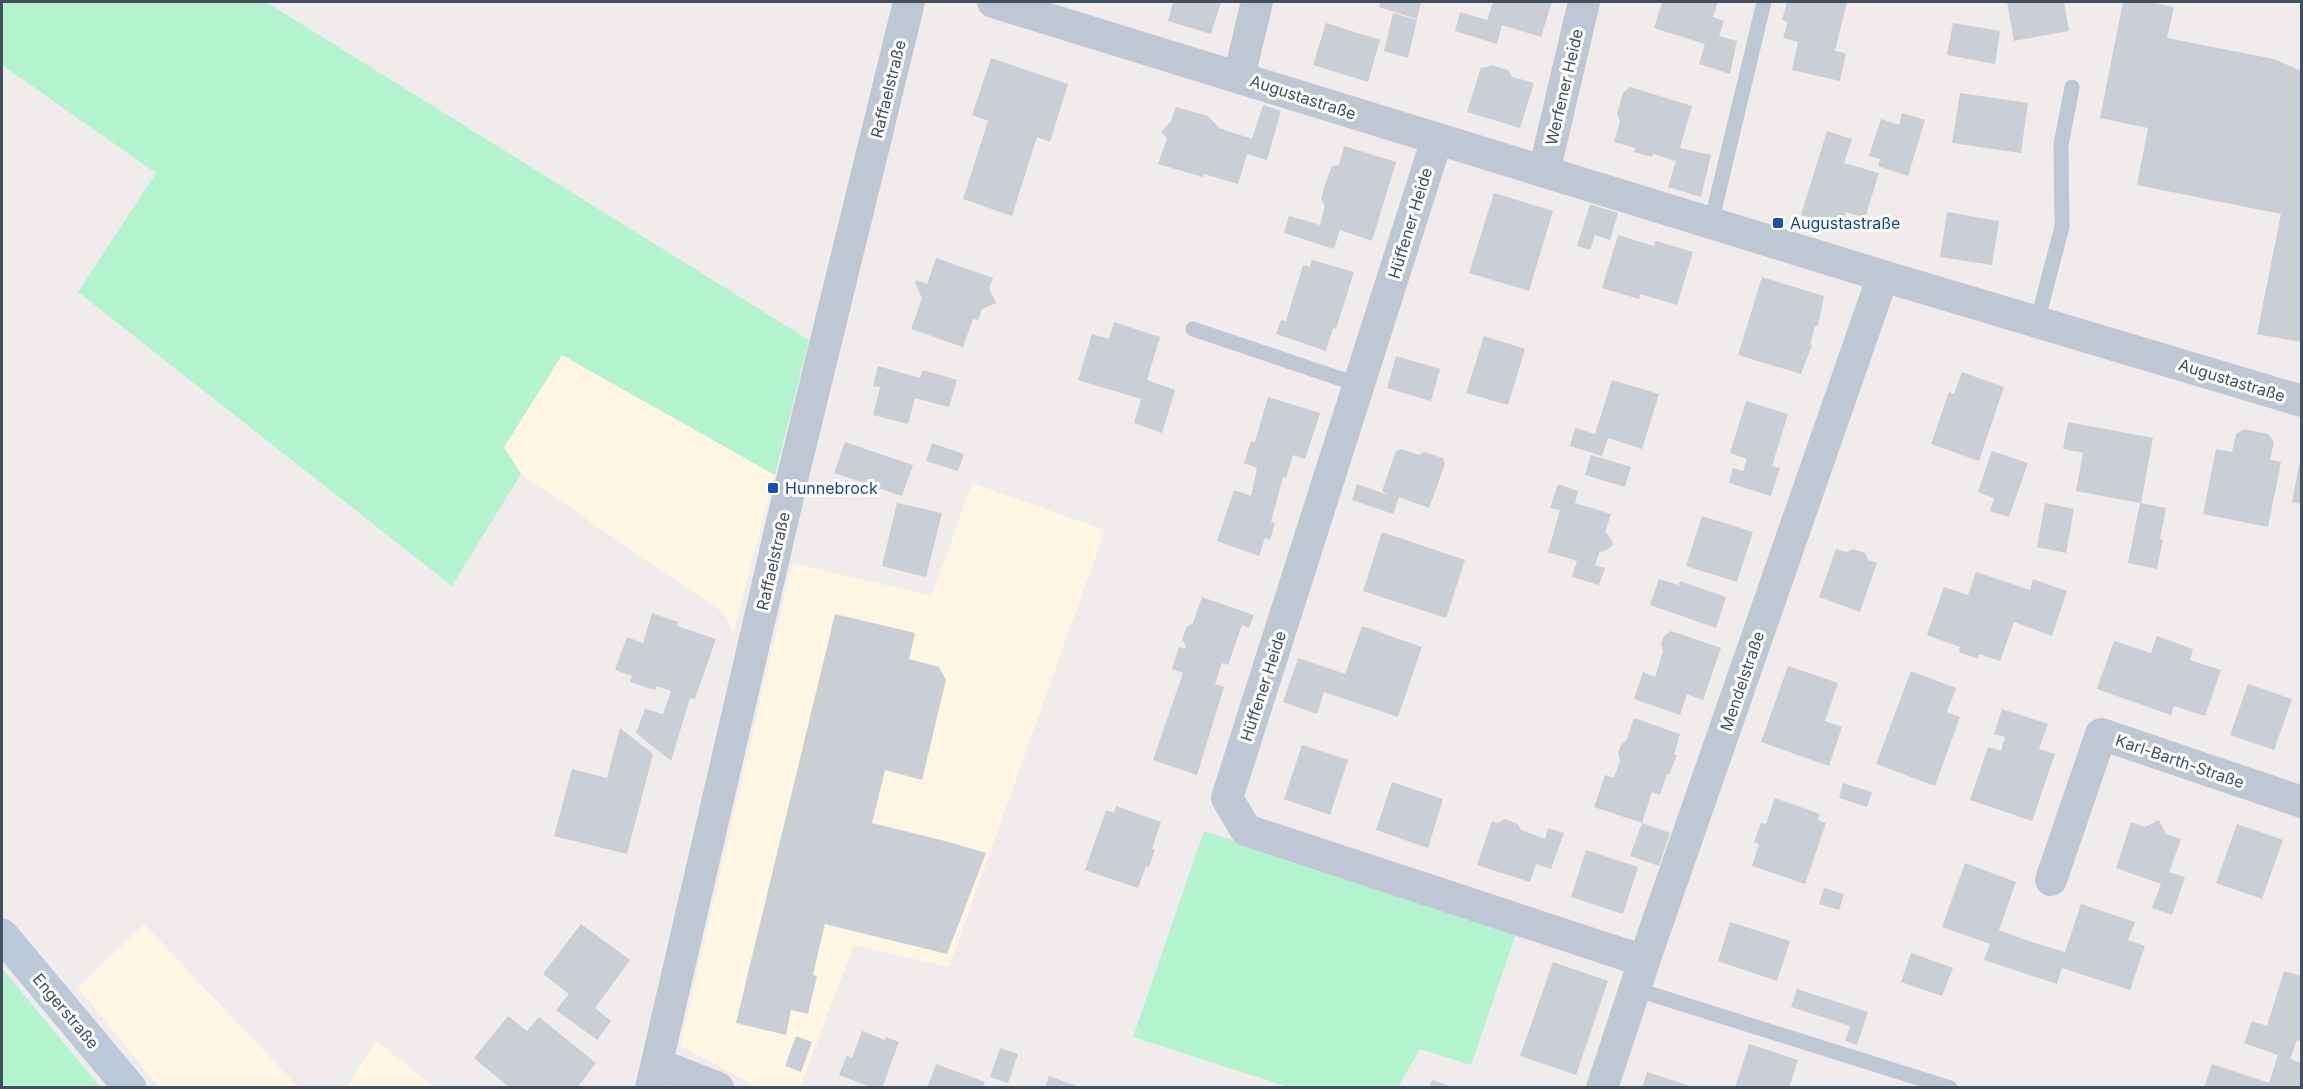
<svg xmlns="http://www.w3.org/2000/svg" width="2303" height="1089" viewBox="0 0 2303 1089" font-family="Inter,sans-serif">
<rect width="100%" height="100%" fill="#f0ecec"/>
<g fill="#fef6e2">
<path d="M562 355 775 475 733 634 725 614 521 474 504 447Z"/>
<path d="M972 483 1105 530 949 967 854 945 800 1087H758L680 1046 792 563 932 596Z"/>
<path d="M144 924 298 1087H159L78 988Z"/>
<path d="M376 1041 434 1087H347Z"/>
</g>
<g fill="#b4f3cf">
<path d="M2 2H266L809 340 775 475 562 355 504 447 521 474 452 586 78 292 156 173 2 65Z"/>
<path d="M1204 831 1516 934 1471 1065 1420 1049 1398 1087H1288L1133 1037Z"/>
<path d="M2 968 100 1087H2Z"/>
</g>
<g fill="#caced5">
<path d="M1173 2H1221L1211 34 1168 21Z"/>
<path d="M1380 2H1421L1417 19 1379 7Z"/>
<path d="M1493 2H1552L1541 37 1502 25 1497 44 1455 31 1460 12 1487 20Z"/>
<path d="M1662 2H1718L1713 17 1724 21 1719 36 1737 41 1730 74 1699 64 1705 44 1654 28Z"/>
<path d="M1787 2H1847L1835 51 1846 53 1840 81 1792 70 1798 42 1783 38 1788 22 1782 20Z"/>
<path d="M2007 2H2064L2069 31 2014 41Z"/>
<path d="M2123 2H2148L2174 7 2167 38 2274 59 2301 71V342L2257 334 2281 214 2137 185 2148 128 2100 118Z"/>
<path d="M1393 13 1417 20 1408 58 1384 51Z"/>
<path d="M1326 23 1380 40 1368 82 1313 65Z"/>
<path d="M1953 23 2000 31 1995 64 1947 55Z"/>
<path d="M991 58 1068 84 1050 142 1037 137 1012 216 963 199 988 121 972 115Z"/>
<path d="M1491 65 1508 70 1512 77 1534 83 1520 128 1467 112 1481 67 1484 68Z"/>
<path d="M1630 87 1692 106 1680 148 1711 155 1701 197 1668 187 1676 161 1653 154 1652 157 1634 152 1635 148 1614 142 1620 121 1617 114 1623 93Z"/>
<path d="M1960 93 2028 103 2021 153 1952 143Z"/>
<path d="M1263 105 1281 111 1267 160 1247 154 1238 184 1204 174 1203 177 1158 164 1167 138 1161 132 1171 121 1176 107 1208 116 1219 128 1252 139Z"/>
<path d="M1902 113 1925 120 1908 176 1878 166 1880 159 1869 156 1881 119 1899 125Z"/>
<path d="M1827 131 1852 139 1844 163 1879 173 1865 218 1846 212 1841 227 1801 215Z"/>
<path d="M1344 146 1396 162 1372 241 1340 230 1334 249 1284 233 1289 216 1320 225 1325 206 1321 199 1325 184 1332 166 1339 165Z"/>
<path d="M1494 193 1553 211 1529 291 1469 273Z"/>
<path d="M1590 204 1618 213 1610 240 1595 235 1590 250 1577 246Z"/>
<path d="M1947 212 1999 221 1992 265 1940 257Z"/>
<path d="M1618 235 1654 246 1656 241 1693 252 1677 305 1640 294 1639 299 1602 288Z"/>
<path d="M936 258 993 278 989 288 996 303 982 309 978 320 973 319 963 347 911 329 922 298 915 283 916 280 927 284Z"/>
<path d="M1312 260 1354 272 1336 329 1333 328 1326 351 1276 334 1281 320 1286 321 1303 265 1310 267Z"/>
<path d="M1762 277 1824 296 1818 326H1815L1810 345H1812L1801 374 1738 355Z"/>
<path d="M1114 322 1160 337 1147 380 1175 390 1162 433 1134 423 1141 399 1078 380 1092 334 1109 339Z"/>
<path d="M1484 336 1525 349 1508 405 1466 393Z"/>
<path d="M1396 356 1440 369 1431 401 1387 388Z"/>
<path d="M878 366 920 378 923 370 957 380 949 407 915 398 908 424 873 415 880 387 873 386Z"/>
<path d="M1962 372 2004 387 1979 461 1931 444 1949 392 1954 394Z"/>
<path d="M1612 380 1659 394 1642 449 1608 438 1602 456 1570 446 1575 428 1595 434Z"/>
<path d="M1268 397 1320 413 1305 459 1293 455 1286 478 1283 477 1271 522 1275 523 1270 540 1265 538 1259 556 1217 541 1234 490 1251 496 1257 468 1244 463 1251 441 1255 442Z"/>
<path d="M1746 401 1788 414 1772 466 1780 468 1771 496 1729 483 1733 468 1743 471 1747 459 1730 453Z"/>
<path d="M2068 422 2153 438 2141 503 2166 508 2160 539 2163 540 2157 569 2128 563 2140 503 2076 491 2083 453 2063 449Z"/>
<path d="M2244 429 2268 434 2274 442 2270 460 2281 462 2268 527 2203 514 2216 449 2232 452 2236 434Z"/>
<path d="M845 442 913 465 902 496 834 473Z"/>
<path d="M932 443 964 454 958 471 926 461Z"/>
<path d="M1402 449 1419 455 1424 452 1443 458 1445 464 1429 508 1399 497 1393 514 1352 500 1357 484 1388 495 1382 491 1396 451Z"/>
<path d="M1992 451 2028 463 2009 517 1990 511 1994 498 1978 492Z"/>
<path d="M1591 455 1631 467 1625 487 1585 475Z"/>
<path d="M2299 465H2301V504L2292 502Z"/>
<path d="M1558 484 1578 491 1575 503 1611 514 1605 533 1608 534 1613 543 1611 547 1602 552 1600 551 1595 565 1605 568 1599 585 1572 577 1577 561 1548 552 1560 510 1550 508Z"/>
<path d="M897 503 942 513 926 577 882 566Z"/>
<path d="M2045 503 2074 509 2066 553 2037 547Z"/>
<path d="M1702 516 1753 532 1737 582 1686 566Z"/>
<path d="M1382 532 1465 560 1446 618 1363 591Z"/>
<path d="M1836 549 1846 552 1853 549 1865 553 1868 560 1877 563 1860 612 1819 597Z"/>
<path d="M1976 572 2030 590 2033 579 2067 591 2052 636 2014 622 2000 661 1979 654 1978 659 1959 652 1960 647 1927 635 1944 587 1968 595Z"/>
<path d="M1659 579 1679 585 1680 581 1726 597 1716 628 1650 605Z"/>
<path d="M1202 597 1254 615 1249 628 1242 625 1228 665 1222 663 1215 684 1224 687 1197 775 1153 760 1183 673 1172 669 1179 647 1185 649 1186 646 1182 639 1187 627 1193 623Z"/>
<path d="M652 613 678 622 677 626 716 639 695 699 690 698 671 761 636 733 645 709 663 714 671 691 657 686 655 690 630 682 632 676 615 670 627 637 643 643Z"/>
<path d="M835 614 915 633 909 659 939 667 946 680 922 780 885 770 872 823 949 842 986 853 947 954 825 924 813 975 817 976 808 1014 791 1010 786 1035 736 1023Z"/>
<path d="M1362 626 1422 647 1398 717 1324 692 1317 714 1283 702 1298 658 1345 674Z"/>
<path d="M1671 631 1721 648 1703 700 1687 694 1680 715 1634 699 1643 672 1655 677 1663 651 1661 644 1664 636Z"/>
<path d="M2157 636 2193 649 2190 660 2221 670 2205 716 2174 706 2171 715 2097 689 2114 641 2151 653Z"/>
<path d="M1788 666 1838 683 1825 721 1842 727 1829 766 1761 742Z"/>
<path d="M1911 671 1956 688 1947 712 1960 717 1935 786 1876 764Z"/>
<path d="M2248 684 2292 699 2274 750 2230 735Z"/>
<path d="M2002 709 2048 724 2039 749 2055 754 2032 821 1970 800 1988 747 2001 751 2005 737 1994 734Z"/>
<path d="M1634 718 1680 734 1674 755H1677L1669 775 1667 774 1660 795 1652 792 1642 823 1594 807 1605 775 1614 778 1620 761 1618 752 1621 745 1627 739Z"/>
<path d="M620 728 653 754 627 854 554 836 572 769 607 778Z"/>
<path d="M1302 745 1348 760 1330 815 1284 799Z"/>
<path d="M1392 782 1443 799 1428 848 1376 830Z"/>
<path d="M1843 783 1872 792 1867 807 1839 798Z"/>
<path d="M1775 798 1820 814 1818 820 1826 823 1805 884 1752 866 1759 844 1754 842 1761 823 1766 824Z"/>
<path d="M1116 806 1161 822 1152 849 1155 850 1149 867 1146 866 1138 888 1085 870 1106 810 1114 813Z"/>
<path d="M1505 819 1518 824 1521 830 1545 839 1548 828 1564 833 1551 869 1536 864 1530 882 1477 865 1492 821 1498 823Z"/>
<path d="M2159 820 2166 834 2181 839 2169 872 2185 877 2172 915 2152 908 2161 884 2116 868 2131 822 2145 827Z"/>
<path d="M1642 823 1670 833 1659 866 1630 856Z"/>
<path d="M2237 824 2283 840 2262 899 2216 883Z"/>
<path d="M1586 850 1638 867 1623 914 1571 897Z"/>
<path d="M1965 863 2016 882 1999 930 2029 941 2065 952 2081 904 2135 922 2128 940 2145 946 2130 990 2062 968 2057 984 1984 960 1990 944 1942 927Z"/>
<path d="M1824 888 1844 894 1839 910 1819 904Z"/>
<path d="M1730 922 1790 941 1777 981 1718 961Z"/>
<path d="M581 924 630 960 595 1008 611 1021 597 1040 556 1010 569 994 543 974Z"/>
<path d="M1911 953 1953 968 1942 996 1901 982Z"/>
<path d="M1553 962 1608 981 1576 1075 1520 1056Z"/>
<path d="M2284 971 2301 976V1042L2297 1040 2290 1059 2301 1063V1088H2204L2212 1064 2269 1083 2278 1055 2244 1043 2252 1021 2267 1026Z"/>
<path d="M1797 989 1868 1012 1857 1045 1845 1041 1850 1026 1791 1007Z"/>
<path d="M508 1016 527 1031 539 1017 596 1063 577 1088H510L474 1058Z"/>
<path d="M862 1031 885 1040 886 1037 899 1042 882 1088H873L839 1075 847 1055 852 1058Z"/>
<path d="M796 1036 812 1042 801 1072 785 1066Z"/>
<path d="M1749 1044 1798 1060 1789 1088H1735Z"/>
<path d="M1000 1048 1018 1054 1008 1083 990 1077Z"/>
<path d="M936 1064 985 1082 983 1088H927Z"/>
<path d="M1647 1072 1693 1087V1088H1642Z"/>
<path d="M1049 1076 1079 1087V1088H1045Z"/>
<path d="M1432 1080 1452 1087V1088H1429Z"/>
</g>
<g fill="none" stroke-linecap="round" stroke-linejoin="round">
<g stroke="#bec8d4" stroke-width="15">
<path d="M1711 223 1764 2"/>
<path d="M2037 322 2062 227 2061 145 2072 87"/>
<path d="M1193 329 1359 385"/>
<path d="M1635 989 1950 1088"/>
</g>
<g stroke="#bec8d4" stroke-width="32">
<path d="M993 2 1883 276 2302 401"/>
<path d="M1239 77 1257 2"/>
<path d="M1437 139 1227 798 1246 830 1644 961"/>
<path d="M1544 172 1584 2"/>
<path d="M2051 880 2101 734 2302 802"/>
<path d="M657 1064 718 1088"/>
<path d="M651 1088 790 488 909 2"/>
<path d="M1602 1088 1644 961 1883 276"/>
</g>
<path stroke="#bcc9d8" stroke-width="33" d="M2 935 130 1088"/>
</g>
<g fill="#1a4fb4" stroke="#fff" stroke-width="2">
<rect x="1772" y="217" width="12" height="12" rx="3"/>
<rect x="767" y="482" width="12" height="12" rx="3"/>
</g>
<g text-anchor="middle" stroke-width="6" stroke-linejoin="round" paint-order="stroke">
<g font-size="16" fill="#434f5c" stroke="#fff">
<text transform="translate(1564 87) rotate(-77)" y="6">Werfener Heide</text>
<text transform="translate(888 89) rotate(-76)" y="6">Raffaelstraße</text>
<text transform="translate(1303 97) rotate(18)" y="6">Augustastraße</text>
<text transform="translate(1410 223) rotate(-73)" y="6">Hüffener Heide</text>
<text transform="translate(2232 380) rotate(17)" y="6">Augustastraße</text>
<text transform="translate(773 561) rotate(-77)" y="6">Raffaelstraße</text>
<text transform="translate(1742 681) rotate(-71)" y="6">Mendelstraße</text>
<text transform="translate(1263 686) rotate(-72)" y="6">Hüffener Heide</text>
<text transform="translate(2180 761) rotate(19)" y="6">Karl-Barth-Straße</text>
<text transform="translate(66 1011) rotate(50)" y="6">Engerstraße</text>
</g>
<g font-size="16" fill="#164399" stroke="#fff" text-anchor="start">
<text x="1790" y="229">Augustastraße</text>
<text x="785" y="494">Hunnebrock</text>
</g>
</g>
<rect width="2303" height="1089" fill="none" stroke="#434f5c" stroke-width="6"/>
</svg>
